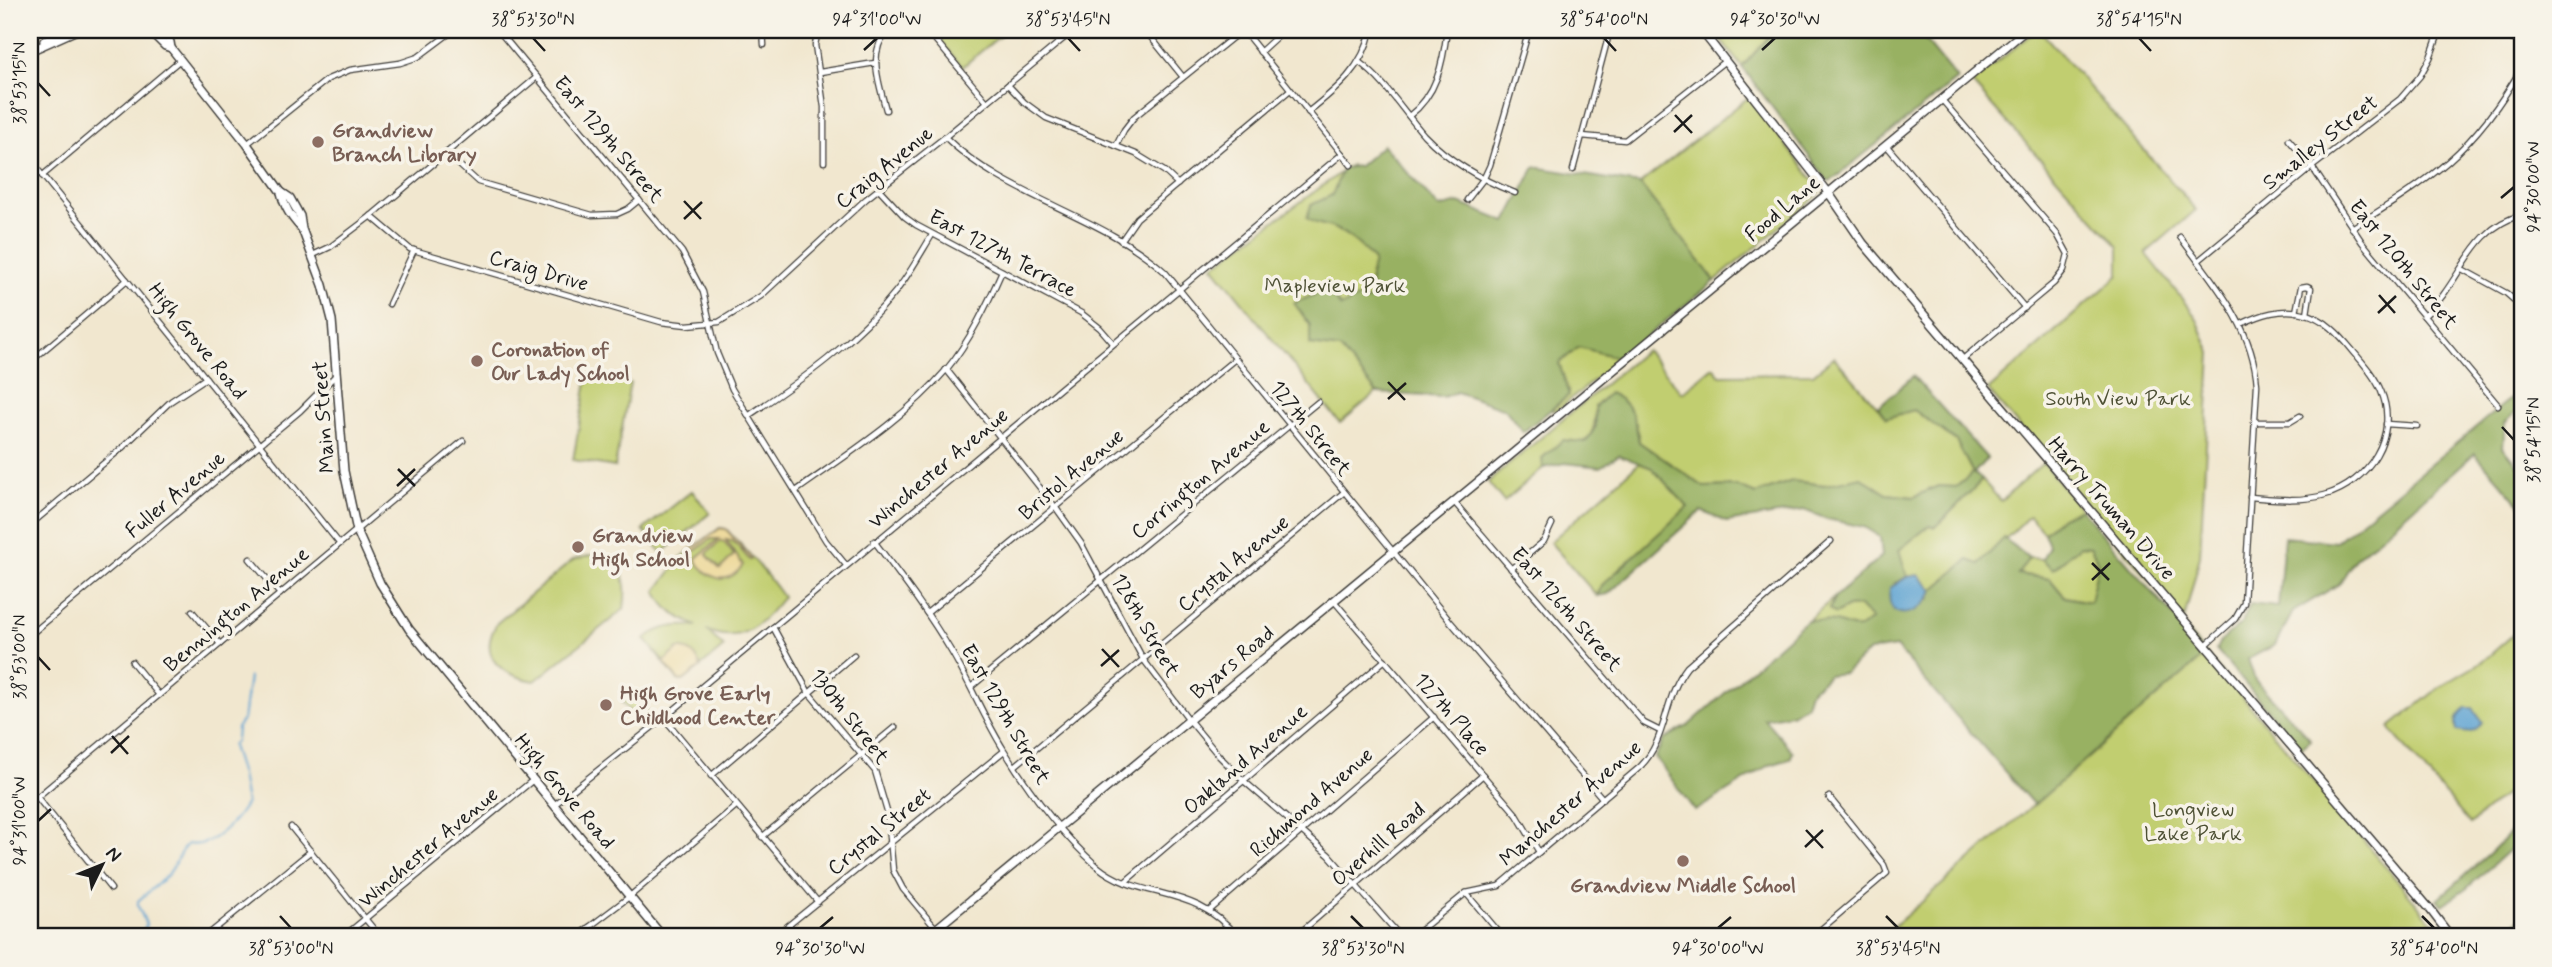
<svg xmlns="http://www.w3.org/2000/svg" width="2552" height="967" viewBox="0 0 2552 967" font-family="Mynerve,sans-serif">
<rect width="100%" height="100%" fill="#f7f3e8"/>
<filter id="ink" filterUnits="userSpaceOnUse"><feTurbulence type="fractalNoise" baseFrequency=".0143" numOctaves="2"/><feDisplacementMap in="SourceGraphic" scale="14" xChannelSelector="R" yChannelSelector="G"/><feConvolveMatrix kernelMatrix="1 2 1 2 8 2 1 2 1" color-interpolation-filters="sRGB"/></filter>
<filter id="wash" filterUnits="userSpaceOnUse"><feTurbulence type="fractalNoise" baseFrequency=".00686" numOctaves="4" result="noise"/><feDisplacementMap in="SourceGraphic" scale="28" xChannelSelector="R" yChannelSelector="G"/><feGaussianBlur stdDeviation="1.57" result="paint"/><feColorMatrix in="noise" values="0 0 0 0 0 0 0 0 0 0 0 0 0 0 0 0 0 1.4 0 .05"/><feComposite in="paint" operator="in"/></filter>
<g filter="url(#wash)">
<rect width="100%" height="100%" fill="#f1e7cf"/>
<g fill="#c1ce70" stroke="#6e7546" stroke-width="2">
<path d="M931 30H1007L962 67Z"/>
<path d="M1712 30H1775L1742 67Z"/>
<path d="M2036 30H2040L2196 210 2146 253 2196 317 2211 353 2200 556 2184 620 1988 390 2119 275V247L1972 83Z"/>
<path d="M1749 97 1820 189 1818 195 1715 281 1640 184Z"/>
<path d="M1351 165 1463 320 1340 423 1213 266Z"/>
<path d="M1579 347 1620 358 1557 411 1551 410 1569 395 1559 363Z"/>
<path d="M1646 350 1682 393 1713 367 1720 375 1813 374 1834 357 1886 417 1914 410 1956 441 1973 473 1956 487 1938 486 1914 497 1887 494 1861 477 1825 485 1792 481 1756 494 1736 486 1704 487 1639 442 1636 423 1595 407C1598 448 1575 446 1543 458V468L1504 502 1488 482Z"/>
<path d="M588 376 630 383 615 467 573 460Z"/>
<path d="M1639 463 1652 468 1688 507 1602 585 1597 596 1550 542Z"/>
<path d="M2043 463 2081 509 2061 517 2044 533 2029 516 1979 565 1968 560 1933 590 1918 575 1907 577 1899 550 1929 526 1936 527 1982 480 2001 501Z"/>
<path d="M692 491 710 513 662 553 643 530Z"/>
<path d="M720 528C734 531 773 583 783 597 762 624 741 646 706 630L724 647 683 681 678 680 645 639C661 625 679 625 697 626 675 616 667 612 656 591L682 557Z"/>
<path d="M2080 546 2091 547 2098 564 2091 602 2065 597 2050 579 2017 574 2029 558 2042 559 2053 569Z"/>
<path d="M592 555C625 558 628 582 624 609L535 681C503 675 476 659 497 623L573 560Z"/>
<path d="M1835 597 1829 609 1860 606 1873 619 1858 629 1835 622 1808 620Z"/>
<path d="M2522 627V780L2470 824 2389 728 2440 687 2482 662Z"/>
<path d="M2206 654 2445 937H1881L1915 908Z"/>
<path d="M631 694 649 713 639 722 622 702Z"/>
</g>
<g fill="#98b162" stroke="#5a663f" stroke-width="2">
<path d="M1775 30H1917L1957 79 1831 181 1827 180 1742 67Z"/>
<path d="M1383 145 1439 208 1459 203 1506 222 1535 167 1640 184 1715 281 1620 358 1579 347 1559 363 1569 395 1523 432 1505 409 1457 392 1443 397 1377 393 1340 349 1310 345V325L1294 303 1327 290 1341 307 1357 298 1367 301 1372 293 1370 276 1374 261C1362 247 1351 236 1333 228 1324 224 1315 225 1307 218L1311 205 1332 195 1343 168 1359 166Z"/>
<path d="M1913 376 1987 458 1974 473 1982 480 1936 527 1929 526 1899 550 1907 577 1895 583 1929 600 1933 590 1968 560 1979 564 2004 538 2029 558 2018 574 2050 579 2065 597 2090 602 2098 564 2091 547 2080 546 2053 569 2042 559 2049 546 2044 533 2061 517 2081 509 2206 654 2034 805 1896 647 1869 651 1845 673 1828 675 1810 692 1806 705 1791 714 1764 719 1793 752 1790 759 1770 765 1695 811 1655 757 1664 739 1688 726 1807 620 1835 622 1858 629 1872 619 1860 606 1848 607 1835 614 1829 609 1835 597 1882 556 1880 537 1864 527 1827 519 1804 510 1726 522 1701 511 1608 594 1597 596 1602 585 1688 507 1652 468 1619 455 1601 467 1565 463 1543 468 1542 458 1563 440 1586 442 1596 426 1595 407 1609 393C1631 401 1636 420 1639 442L1704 487 1736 486 1756 494 1792 481 1825 485 1861 477 1887 494 1914 497 1938 486 1956 487 1973 473 1956 441 1914 410 1886 418 1878 407Z"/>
<path d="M2522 389V407L2505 423 2503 447 2522 470V507L2475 453 2354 560 2339 584 2293 612 2275 645 2248 659 2255 680 2311 740 2300 749 2216 649 2219 643 2242 623 2250 604 2278 607 2284 537 2336 542Z"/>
<path d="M2522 820V838L2466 889 2443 905 2438 899 2492 851Z"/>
<path d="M2522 916V937H2503Z"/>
</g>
<g fill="#eeda9e" stroke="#857b5d" stroke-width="2" fill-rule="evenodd">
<path d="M720 528 726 529 752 558 750 560 733 541 726 540 743 565C727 588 708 579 695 559L719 539H711L691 554 688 552ZM721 541 724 542 734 555 720 569 707 555 708 552Z"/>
<path d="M678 649C691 648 696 655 701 667L683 681 678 680 664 662Z"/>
</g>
<g fill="#5ca2d2" stroke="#3c5f77" stroke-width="2">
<path d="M1918 575 1933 590C1922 617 1884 626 1890 588L1907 577Z"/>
<path d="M2465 708H2473L2482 722C2475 733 2469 734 2457 731 2454 720 2458 716 2465 708Z"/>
</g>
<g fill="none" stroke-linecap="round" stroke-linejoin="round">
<path stroke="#5ca2d2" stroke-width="2" d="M142 937 146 924 138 906V901C149 891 159 884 169 873 177 864 178 851 188 844 211 849 235 822 246 803L241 775 232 746 236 740 237 728 243 720 249 677"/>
</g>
</g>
<g filter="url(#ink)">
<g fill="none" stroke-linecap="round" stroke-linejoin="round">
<g stroke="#3c3a37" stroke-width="7">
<g id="street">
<path d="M498 30 682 252 703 292 717 353 732 389 826 541 846 565"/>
<path d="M763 30 764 45"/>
<path d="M818 30 815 45 824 107V162"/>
<path d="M927 30 987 102"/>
<path d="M1145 30 1183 77"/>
<path d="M1243 30 1351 165"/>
<path d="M2462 30 2490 33 2522 42"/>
<path d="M1260 52 1284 30"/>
<path d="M1359 62C1386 82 1402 110 1424 135 1449 161 1482 180 1515 193"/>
<path d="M820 72 875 63"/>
<path d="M1008 85 1024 102 1046 118 1136 154 1164 171 1178 184"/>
<path d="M1942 100 2057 234 2068 254 2064 270 2054 283 1963 359"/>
<path d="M886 110C879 83 867 53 888 30"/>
<path d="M1308 112C1337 89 1363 68 1371 30"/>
<path d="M1409 116C1437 95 1443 63 1447 30"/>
<path d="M1582 136 1625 140 1725 61"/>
<path d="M945 137C1007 198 1101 214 1165 272L1449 620 1603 799"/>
<path d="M2289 140 2312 167 2362 242 2498 405"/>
<path d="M247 144 328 79 350 70 400 63 418 57 454 30"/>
<path d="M1886 145 2025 308"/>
<path d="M1116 146 1124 130 1134 117 1242 30"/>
<path d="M446 153 478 182 592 215 617 214 628 209 639 200"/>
<path d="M30 160 339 543"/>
<path d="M1573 170 1610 30"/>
<path d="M42 176 180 60"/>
<path d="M879 189 905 217 916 225 1081 313 1100 328 1113 343"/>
<path d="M1467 200 1484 178 1490 165 1529 30"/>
<path d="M371 216 410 249 661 322 687 325 719 322 761 296 866 199 945 137 1074 30"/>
<path d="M2352 228C2431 179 2475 151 2522 67"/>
<path d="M2180 237C2214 283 2253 326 2257 385L2244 603 2235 619 2206 645"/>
<path d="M1121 241 1137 218 1290 90"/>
<path d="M313 255 330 247 371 216 537 77"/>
<path d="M2198 261 2312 167 2400 99 2420 76 2430 58 2440 30"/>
<path d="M2462 269 2506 293 2522 307"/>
<path d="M389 304 414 250"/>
<path d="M2296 312 2301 287 2307 286 2311 288 2307 314"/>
<path d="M2424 316C2463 282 2469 228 2522 215"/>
<path d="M2241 324C2260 315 2282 307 2303 313 2325 318 2340 335 2353 351 2363 363 2375 376 2381 391 2400 435 2368 483 2325 495 2299 502 2276 499 2250 497"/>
<path d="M30 362 127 280"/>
<path d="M946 369 1056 508 1081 543 1143 659 1190 721 1219 756 1244 781 1329 855 1401 937"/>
<path d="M748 416C803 379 856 342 897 290 910 273 921 253 932 235"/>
<path d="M2254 422H2290L2300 416"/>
<path d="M2386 424 2417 426"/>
<path d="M796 491C848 454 904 419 946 370 970 341 987 305 1002 271"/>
<path d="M1454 502 1644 723 1660 731"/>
<path d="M30 525 122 448 171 401 206 378"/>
<path d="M874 541C901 577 928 612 951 651 970 683 984 718 1004 750 1029 791 1061 834 1097 866 1140 902 1195 883 1237 937"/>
<path d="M250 559 280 594"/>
<path d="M1511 569 1544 541 1552 524"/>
<path d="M1334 601 1517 815 1539 852"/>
<path d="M192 611 220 644"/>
<path d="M927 613 1235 359"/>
<path d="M773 627 809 693 875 771 888 815 893 870 903 889 943 937"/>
<path d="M30 635 300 411 337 374"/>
<path d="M132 662 159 695"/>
<path d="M971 687 1318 402"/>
<path d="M664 718 818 902"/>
<path d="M1015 766 1343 493"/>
<path d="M711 776 854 655"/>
<path d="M37 797 111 889"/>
<path d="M30 803 463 441"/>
<path d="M554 805 664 718 1342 154"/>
<path d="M291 827 380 937"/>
<path d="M762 837 895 727"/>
<path d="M1125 882 1385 660"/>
<path d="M1466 893 1503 937"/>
<path d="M1209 911 1434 717"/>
<path d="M589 927 596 937"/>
<path d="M150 936 151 937"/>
<path d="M205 937 311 851"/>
<path d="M343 937 533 780"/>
<path d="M576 937 629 897 736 806"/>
<path d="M774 937 1004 751"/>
<path d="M1295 937 1483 775"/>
<path d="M1412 937 1466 893 1499 886 1640 767C1668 739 1663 698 1687 667L1831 541"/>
<path d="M1812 937 1887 873 1884 865 1829 797"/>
</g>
</g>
<g stroke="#3c3a37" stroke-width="10">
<g id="secondary">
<path d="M149 30 165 46 171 48 247 144 281 192 290 198 300 216 302 229 323 285 332 320 344 471 357 531 380 583 409 629 663 937"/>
<path d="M160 30 170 42 171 48"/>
<path d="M1701 30 1828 192 1863 243 2429 908 2451 937"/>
<path d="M44 41 61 30"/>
<path d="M30 51 77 30"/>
<path d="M281 192C284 207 291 217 301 228"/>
<path d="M926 937 2026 30"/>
</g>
</g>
<use href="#street" stroke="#fff" stroke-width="4.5"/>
<use href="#secondary" stroke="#fff" stroke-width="7"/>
</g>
</g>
<path fill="none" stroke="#1c1c1c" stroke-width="2.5" d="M533 38 545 51M1068 38 1080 51M1604 38 1616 51M2139 38 2151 51M864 50 877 38M1762 50 1775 38M38 83 50 96M1675 115 1692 133M1674 132 1692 115M2501 198 2514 187M684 201 701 219M684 219 702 202M2379 295 2395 313M2378 313 2396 296M1388 382 1405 400M1388 399 1406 383M2502 427 2514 440M398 469 415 486M397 486 415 469M2092 563 2109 580M2092 580 2110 563M1102 649 1119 667M38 657 50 670M1101 666 1119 650M112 736 128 754M111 753 129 736M38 821 51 809M1806 830 1823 848M1805 847 1823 830M280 916 291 928M1351 916 1363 928M1886 916 1898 928M2422 916 2434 928M820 928 833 917M1718 928 1731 917"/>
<g fill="#8d6e63" stroke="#f7f3e8" stroke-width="2.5">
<circle cx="318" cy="142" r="7"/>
<circle cx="477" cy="361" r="7"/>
<circle cx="578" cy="547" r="7"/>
<circle cx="606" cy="705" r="7"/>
<circle cx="1683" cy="861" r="7"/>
</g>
<g text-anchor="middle" stroke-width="7" stroke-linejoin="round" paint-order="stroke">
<g font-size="21" font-weight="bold" fill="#785e54" stroke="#f7f3e8" text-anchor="start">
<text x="332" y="137">Grandview<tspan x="332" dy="24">Branch Library</tspan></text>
<text x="491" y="356">Coronation of<tspan x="491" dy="24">Our Lady School</tspan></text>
<text x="592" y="542">Grandview<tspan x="592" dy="24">High School</tspan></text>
<text x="620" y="700">High Grove Early<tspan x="620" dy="24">Childhood Center</tspan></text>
<text x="1683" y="892" text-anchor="middle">Grandview Middle School</text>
</g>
<g font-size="21" fill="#1c1c1c" stroke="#f7f3e8">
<text transform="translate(609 139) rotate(50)" y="7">East 129th Street</text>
<text transform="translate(2320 142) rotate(-38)" y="7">Smalley Street</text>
<text transform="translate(884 167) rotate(-39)" y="7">Craig Avenue</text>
<text transform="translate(1782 208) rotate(-40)" y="7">Food Lane</text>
<text transform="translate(1003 253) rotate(28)" y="7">East 127th Terrace</text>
<text transform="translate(2404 264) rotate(51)" y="7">East 120th Street</text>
<text transform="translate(539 270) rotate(16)" y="7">Craig Drive</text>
<text transform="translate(198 341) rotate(51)" y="7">High Grove Road</text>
<text transform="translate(323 417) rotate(-94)" y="7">Main Street</text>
<text transform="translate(1311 428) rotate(51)" y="7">127th Street</text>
<text transform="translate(938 468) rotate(-40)" y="7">Winchester Avenue</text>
<text transform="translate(1071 474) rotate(-40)" y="7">Bristol Avenue</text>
<text transform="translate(1200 479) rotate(-40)" y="7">Corrington Avenue</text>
<text transform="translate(175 494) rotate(-40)" y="7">Fuller Avenue</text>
<text transform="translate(2112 508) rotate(49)" y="7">Harry Truman Drive</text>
<text transform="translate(1233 563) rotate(-40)" y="7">Crystal Avenue</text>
<text transform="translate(236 609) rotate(-40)" y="7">Bennington Avenue</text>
<text transform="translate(1567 609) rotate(49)" y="7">East 126th Street</text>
<text transform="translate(1146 625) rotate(60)" y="7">128th Street</text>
<text transform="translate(1232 662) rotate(-40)" y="7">Byars Road</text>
<text transform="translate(1006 714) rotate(60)" y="7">East 129th Street</text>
<text transform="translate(1452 714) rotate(49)" y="7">127th Place</text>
<text transform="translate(850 716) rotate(52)" y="7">130th Street</text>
<text transform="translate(1245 759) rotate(-41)" y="7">Oakland Avenue</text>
<text transform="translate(565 791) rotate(50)" y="7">High Grove Road</text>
<text transform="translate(1311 802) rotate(-41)" y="7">Richmond Avenue</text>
<text transform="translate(1570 803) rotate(-41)" y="7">Manchester Avenue</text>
<text transform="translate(879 831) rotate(-39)" y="7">Crystal Street</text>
<text transform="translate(1378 844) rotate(-41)" y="7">Overhill Road</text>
<text transform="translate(428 847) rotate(-40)" y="7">Winchester Avenue</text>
</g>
<g font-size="21" fill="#4e5135" stroke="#f7f3e8">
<text x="1335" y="292">Mapleview Park</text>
<text x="2118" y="405">South View Park</text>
<text x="2193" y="816">Longview<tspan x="2193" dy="24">Lake Park</tspan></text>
</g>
</g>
<rect width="2552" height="967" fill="none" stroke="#f7f3e8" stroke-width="77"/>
<g transform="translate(102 865) rotate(47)" stroke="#f7f3e8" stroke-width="5" paint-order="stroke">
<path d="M0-5L12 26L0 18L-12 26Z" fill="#1c1c1c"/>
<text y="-10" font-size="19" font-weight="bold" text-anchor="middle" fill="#1c1c1c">N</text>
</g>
<rect x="38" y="38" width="2476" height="890" fill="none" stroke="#1c1c1c" stroke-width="2.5"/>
<g font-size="18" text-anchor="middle" fill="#1c1c1c">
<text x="533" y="25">38°53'30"N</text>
<text x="877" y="25">94°31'00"W</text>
<text x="1068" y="25">38°53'45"N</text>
<text x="1604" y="25">38°54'00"N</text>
<text x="1775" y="25">94°30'30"W</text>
<text x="2139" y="25">38°54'15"N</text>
<text transform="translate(19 83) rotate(-90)" y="6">38°53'15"N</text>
<text transform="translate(2533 187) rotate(-90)" y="6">94°30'00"W</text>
<text transform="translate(2533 440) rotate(-90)" y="6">38°54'15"N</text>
<text transform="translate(19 657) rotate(-90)" y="6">38°53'00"N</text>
<text transform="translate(19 821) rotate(-90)" y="6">94°31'00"W</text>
<text x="291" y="954">38°53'00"N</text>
<text x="820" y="954">94°30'30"W</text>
<text x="1363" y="954">38°53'30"N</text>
<text x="1718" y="954">94°30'00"W</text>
<text x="1898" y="954">38°53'45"N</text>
<text x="2434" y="954">38°54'00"N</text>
</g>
</svg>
